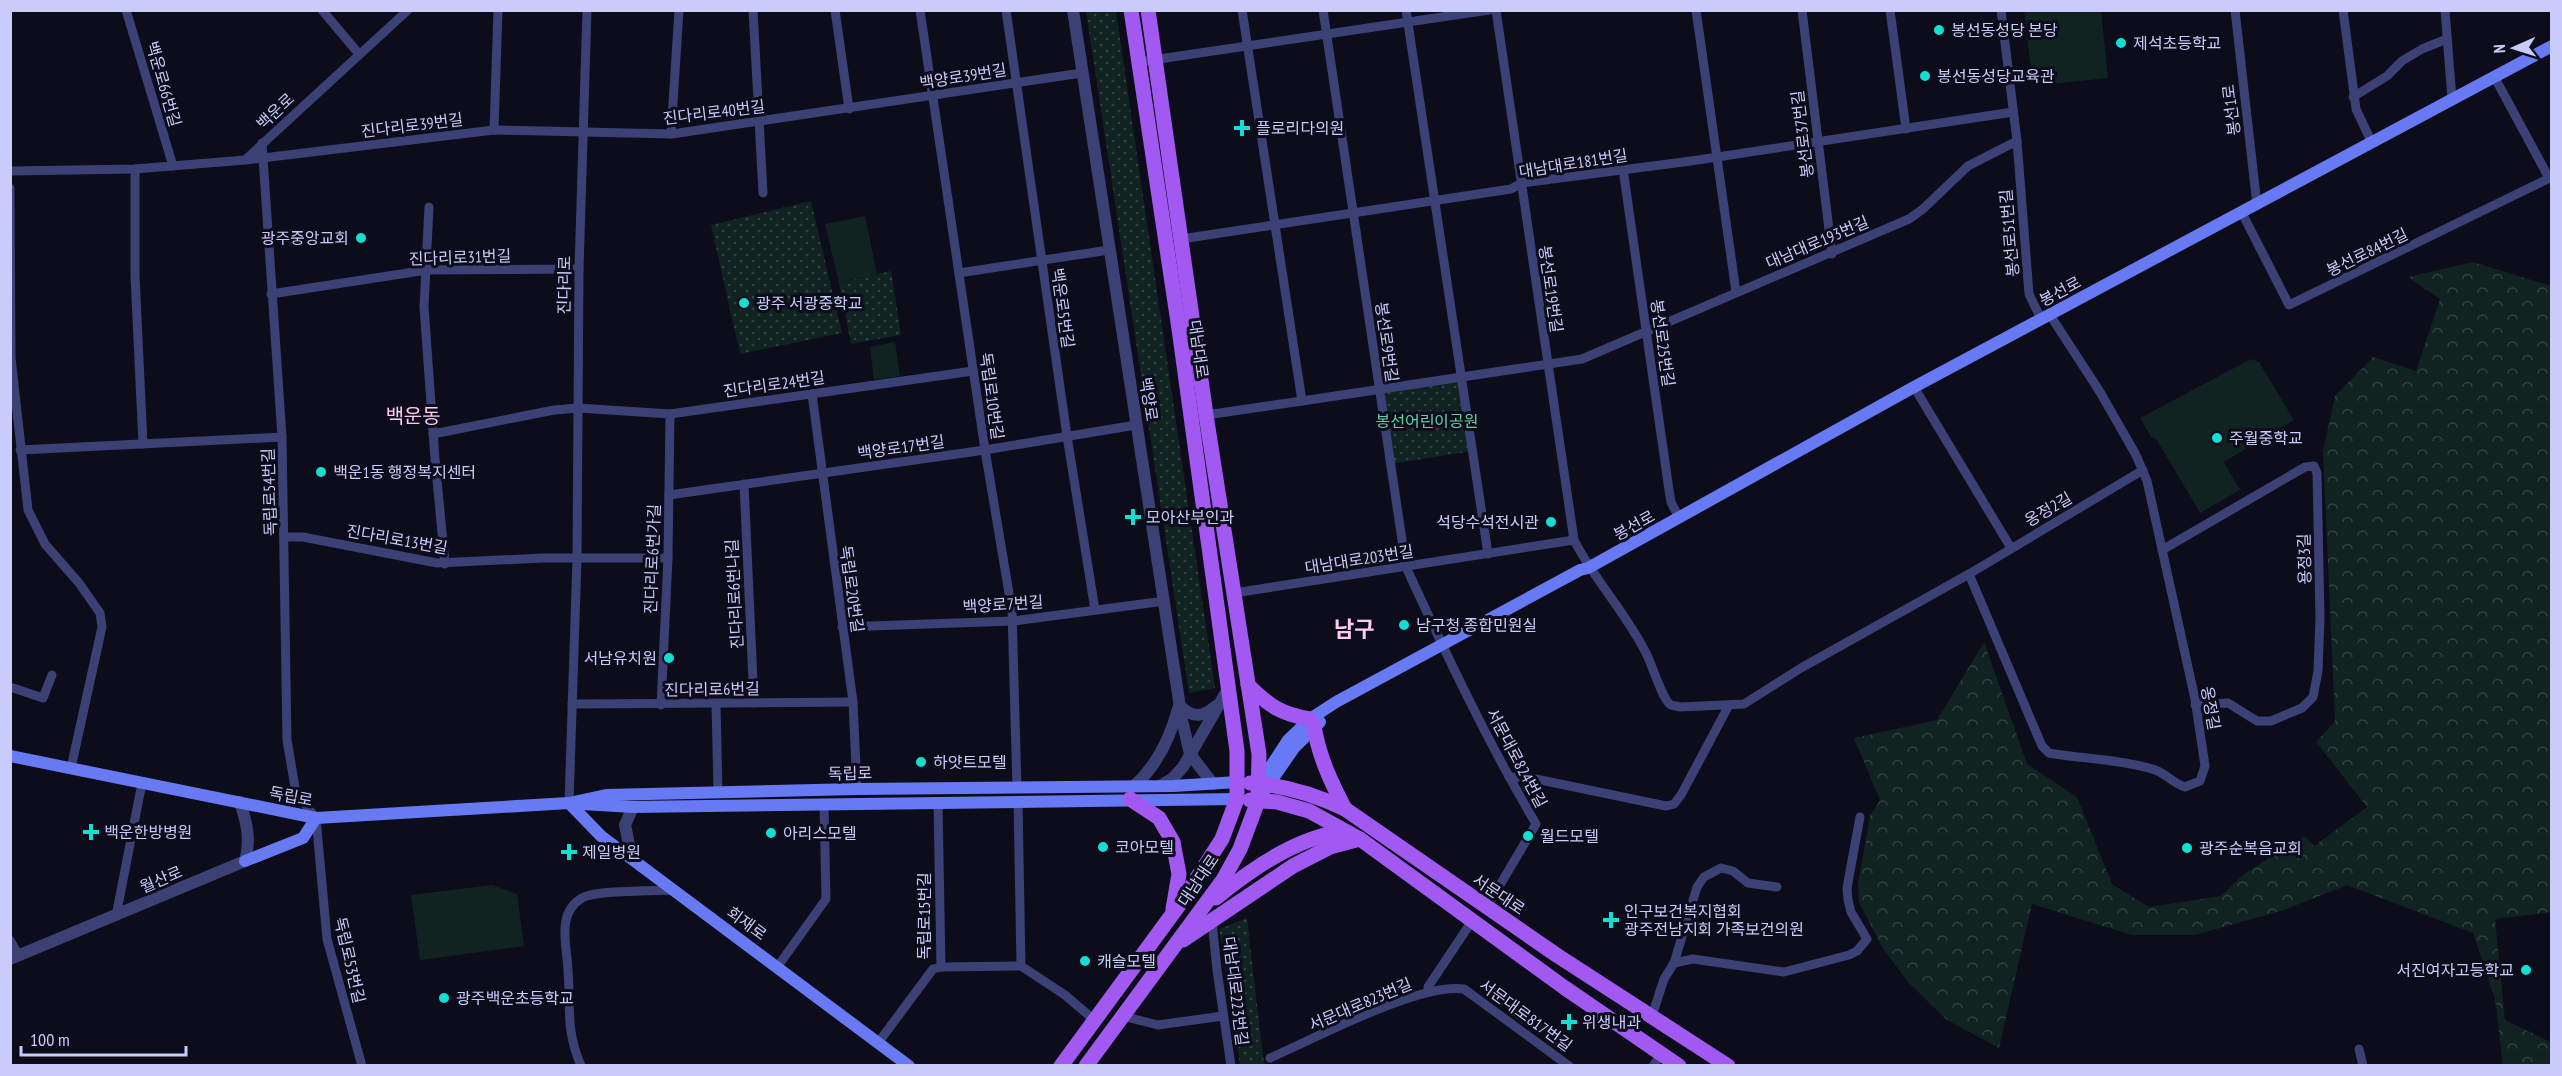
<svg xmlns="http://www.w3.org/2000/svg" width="2562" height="1076" viewBox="0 0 2562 1076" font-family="'PT Sans Narrow','Noto Sans KR',sans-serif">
<defs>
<pattern id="forest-crowns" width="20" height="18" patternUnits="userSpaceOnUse" patternTransform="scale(1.5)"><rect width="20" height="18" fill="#102320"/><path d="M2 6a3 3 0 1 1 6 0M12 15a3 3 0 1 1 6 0" fill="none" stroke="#314241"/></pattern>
<pattern id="park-dots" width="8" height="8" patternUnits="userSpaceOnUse" patternTransform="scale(1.5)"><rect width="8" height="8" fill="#102320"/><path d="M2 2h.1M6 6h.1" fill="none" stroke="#314241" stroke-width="1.8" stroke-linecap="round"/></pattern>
</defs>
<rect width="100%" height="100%" fill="#0c0c1a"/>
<path fill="url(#forest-crowns)" d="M2473 262 2551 286V912L2495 919 2505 1020 2548 1041 2551 1045V1065H2503L2495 999 2473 933 2347 885 2284 910 2195 935H2132L2032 904 1999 1048 1947 1020 1908 982 1882 947 1859 902 1858 884 1870 816 1880 800 1854 738 1937 720 1984 642 2027 764 2077 797 2112 884 2149 907 2221 896 2244 874 2305 836 2314 846 2367 807 2316 742 2335 721 2323 451 2335 396 2373 357 2416 371 2440 299 2408 277Z"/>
<g fill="url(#park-dots)">
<path d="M1086 11H1116L1215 688 1189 693Z"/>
<path d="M811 201 842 333 740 354 711 225Z"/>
<path d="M891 271 901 335 851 344 839 283Z"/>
<path d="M1462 379 1472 451 1390 464 1379 390Z"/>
<path d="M1247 918 1263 1057 1265 1065H1240L1219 929Z"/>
</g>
<g fill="#102320">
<path d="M2024 11H2101L2108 78 2033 86Z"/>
<path d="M865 216 877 274 839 283 825 224Z"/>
<path d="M895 342 900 376 874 380 870 347Z"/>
<path d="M2251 359 2259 362 2294 420 2224 462 2240 490 2200 513 2157 440 2151 437 2140 418Z"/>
<path d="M492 885 517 894 524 946 420 960 411 895Z"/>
</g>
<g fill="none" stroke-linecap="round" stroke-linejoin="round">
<g stroke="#3b4175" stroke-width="9">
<path d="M126 10 173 166"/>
<path d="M322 10 359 54"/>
<path d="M753 10 763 193"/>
<path d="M835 10 849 109"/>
<path d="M920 10 985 450 1012 611 1017 788"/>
<path d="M1006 10 1067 436 1095 610"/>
<path d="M1323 10 1406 567C1446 654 1487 741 1536 824L1487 907"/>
<path d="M1406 10 1488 554"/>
<path d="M1496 10 1574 540C1595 581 1627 614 1647 655 1652 665 1663 701 1671 705 1673 706 1677 706 1680 707L1744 704 1801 668 1969 574 2143 470"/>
<path d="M1696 10 1736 292"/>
<path d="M1802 10 1832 254"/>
<path d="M1890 10 1906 129"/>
<path d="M2001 10 2017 141 2029 294 2041 319"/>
<path d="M2235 10 2257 205"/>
<path d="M2343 10 2356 109 2372 143"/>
<path d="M2445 10 2452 99"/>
<path d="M1139 62 1489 10"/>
<path d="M2495 78 2549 178"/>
<path d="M2353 97 2387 76 2402 61 2422 49 2447 39"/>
<path d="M494 130 498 10"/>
<path d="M671 134 679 10"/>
<path d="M262 143 282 437 287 740 296 793 316 818 327 939 362 1066"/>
<path d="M245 160 494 130 672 134 1082 73"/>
<path d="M135 169V276L143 444"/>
<path d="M1623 169 1669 490 1671 502 1679 518"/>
<path d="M10 171 135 169 245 160 408 10"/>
<path d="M10 188 11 358 28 510 45 544 79 583 100 613 102 627 71 768"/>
<path d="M429 207 424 307 435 459 445 564"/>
<path d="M2242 213 2289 305 2552 177"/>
<path d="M1181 239 1511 189 1522 183 1691 161 2013 112"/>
<path d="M959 273 1109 250"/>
<path d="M271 294 427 270 579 269"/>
<path d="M1914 387 2011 548"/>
<path d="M812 394 853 702 857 789"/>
<path d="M1302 401 1582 359 1909 219 1923 209 1968 166 2017 141"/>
<path d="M1206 415 1302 401 1242 10"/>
<path d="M433 434 554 410 578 408 670 414 973 371"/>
<path d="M20 450 282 437"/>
<path d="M744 484 754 703"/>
<path d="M669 495 985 450 1136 425"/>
<path d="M285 537H303L437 563 543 558H668"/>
<path d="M2162 550 2305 467 2314 466 2317 473 2320 618 2318 671 2313 697 2302 708 2271 721H2257L2228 703 2195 705"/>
<path d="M1969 574 2042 746 2049 753C2083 759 2119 759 2152 769 2165 772 2172 783 2185 787L2200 781 2205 766 2195 699 2147 481 2136 455 2100 392 2050 315"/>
<path d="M1234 593 1574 540"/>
<path d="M842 627 1013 621 1165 601"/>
<path d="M10 687 43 698 52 675"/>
<path d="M572 704 853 702"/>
<path d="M716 704 718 792"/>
<path d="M661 705 668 558 670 414"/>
<path d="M1509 777 1531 778 1666 806 1674 804 1681 795 1729 705"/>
<path d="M1018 801 1021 966"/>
<path d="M569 803 577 559 579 269 587 10"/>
<path d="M938 803 941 967"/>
<path d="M116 916 142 783"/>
<path d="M1212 921 1217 970 1231 1066"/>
<path d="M10 940 19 956"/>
<path d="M1674 963 1693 959 1784 972 1849 955 1857 951 1867 939 1851 912 1848 900 1847 888 1860 817"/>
<path d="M778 966 826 899 824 804"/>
<path d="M1429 992 1428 987 1472 921"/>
<path d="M1122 1016 1158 1025 1223 1016"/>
<path d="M1652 1016 1664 979 1674 963 1697 887 1704 877 1721 868 1733 871 1748 883 1777 887"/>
<path d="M878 1043 933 969 941 967 1021 966 1065 995 1093 1019"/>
<path d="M2359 1049 2363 1066"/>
<path d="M1270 1058C1314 1039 1420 982 1464 989L1569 1066"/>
<path d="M581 1066C565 1028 571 1008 568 970 567 946 556 913 582 898 595 890 656 891 674 890"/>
<path d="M1653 1066 1662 1053"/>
</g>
<g stroke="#3b4175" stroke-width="12">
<path d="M1073 10 1182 720 1190 754 1213 784"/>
<path d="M1179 705C1192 718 1202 718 1216 706"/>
<path d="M1160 786 1173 778 1183 767 1228 689"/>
<path d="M1133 787C1156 767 1170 738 1178 709"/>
<path d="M632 859 625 825 633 807"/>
<path d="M10 959 245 861C251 839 247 824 240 802"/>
</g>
<g stroke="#687af3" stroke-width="12">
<path d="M10 756 316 818 569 803 606 795 857 789 1173 786 1238 782"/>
<path d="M1260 783 1288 740 1310 719 1336 702 1580 570 1588 568 1914 387 2552 46"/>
<path d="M1265 790 1294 748 1320 722"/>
<path d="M569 803 601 836 909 1066"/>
<path d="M582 804 633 807 1237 799"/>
<path d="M245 861 303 838 316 818"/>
</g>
<g stroke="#a259f2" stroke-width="15">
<path d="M1248 685C1269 706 1281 714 1310 719"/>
<path d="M1314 726C1319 757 1331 782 1345 809"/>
<path d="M1250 783C1285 785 1314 794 1345 809L1558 956 1728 1066"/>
<path d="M1130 799 1159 818 1173 842 1179 874 1173 909"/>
<path d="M1250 800 1277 802 1309 811 1360 839 1565 988 1679 1066"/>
<path d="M1216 898C1253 868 1296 838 1344 831"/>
<path d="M1183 940 1293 866 1330 847 1360 839"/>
<path d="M1061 1066 1182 901 1222 839 1237 799V751L1179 329 1131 10"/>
<path d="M1086 1066 1223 880 1240 849 1258 801 1259 754 1206 415 1148 10"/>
</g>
</g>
<g fill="#12ded4" stroke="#0c0c1a" stroke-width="2">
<circle cx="1939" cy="30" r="6"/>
<circle cx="2121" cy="43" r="6"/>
<circle cx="1925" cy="76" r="6"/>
<path d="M1239 119h6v6h6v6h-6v6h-6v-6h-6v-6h6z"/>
<circle cx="361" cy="238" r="6"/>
<circle cx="744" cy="303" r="6"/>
<circle cx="2217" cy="438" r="6"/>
<circle cx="321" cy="472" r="6"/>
<path d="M1130 508h6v6h6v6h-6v6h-6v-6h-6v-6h6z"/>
<circle cx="1551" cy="522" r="6"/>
<circle cx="1404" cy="625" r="6"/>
<circle cx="669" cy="658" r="6"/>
<circle cx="921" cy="762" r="6"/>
<path d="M88 823h6v6h6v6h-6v6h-6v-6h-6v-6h6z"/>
<circle cx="771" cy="833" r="6"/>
<circle cx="1528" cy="836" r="6"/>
<circle cx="1103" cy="847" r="6"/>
<circle cx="2187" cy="848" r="6"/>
<path d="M566 843h6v6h6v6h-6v6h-6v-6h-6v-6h6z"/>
<path d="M1608 911h6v6h6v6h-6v6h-6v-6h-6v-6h6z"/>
<circle cx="1085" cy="961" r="6"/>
<circle cx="2526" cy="970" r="6"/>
<circle cx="444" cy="998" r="6"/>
<path d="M1566 1013h6v6h6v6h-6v6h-6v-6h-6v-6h6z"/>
</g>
<g text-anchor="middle" stroke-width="6" stroke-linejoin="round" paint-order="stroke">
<g font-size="16" fill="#c9cbfb" stroke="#0c0c1a" text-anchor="start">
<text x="1951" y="36">봉선동성당 본당</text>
<text x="2133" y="49">제석초등학교</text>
<text x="1937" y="82">봉선동성당교육관</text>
<text x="1256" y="134">플로리다의원</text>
<text x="349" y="244" text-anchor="end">광주중앙교회</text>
<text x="756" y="309">광주 서광중학교</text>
<text x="2229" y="444">주월중학교</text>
<text x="333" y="478">백운1동 행정복지센터</text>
<text x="1146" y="523">모아산부인과</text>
<text x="1539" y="528" text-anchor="end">석당수석전시관</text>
<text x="1416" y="631">남구청 종합민원실</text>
<text x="657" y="664" text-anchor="end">서남유치원</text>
<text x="933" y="768">하얏트모텔</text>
<text x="104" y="838">백운한방병원</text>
<text x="783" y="839">아리스모텔</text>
<text x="1540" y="842">월드모텔</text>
<text x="1115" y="853">코아모텔</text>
<text x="2199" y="854">광주순복음교회</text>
<text x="582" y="858">제일병원</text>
<text x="1624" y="917">인구보건복지협회<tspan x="1624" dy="18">광주전남지회 가족보건의원</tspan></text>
<text x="1097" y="967">캐슬모텔</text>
<text x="2514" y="976" text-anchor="end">서진여자고등학교</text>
<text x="456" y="1004">광주백운초등학교</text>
<text x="1582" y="1028">위생내과</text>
</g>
<g font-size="16" fill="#c9cbfb" stroke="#0c0c1a">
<text transform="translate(963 76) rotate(-9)" y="6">백양로39번길</text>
<text transform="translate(164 84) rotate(74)" y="6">백운로66번길</text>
<text transform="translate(2231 110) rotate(-97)" y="6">봉선1로</text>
<text transform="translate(275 111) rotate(-43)" y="6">백운로</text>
<text transform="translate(714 112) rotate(-7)" y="6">진다리로40번길</text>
<text transform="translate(412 125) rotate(-7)" y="6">진다리로39번길</text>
<text transform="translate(1802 134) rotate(-97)" y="6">봉선로37번길</text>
<text transform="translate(1573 163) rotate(-9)" y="6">대남대로181번길</text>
<text transform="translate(2009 233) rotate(-95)" y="6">봉선로51번길</text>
<text transform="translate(1817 242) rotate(-23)" y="6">대남대로193번길</text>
<text transform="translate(2367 252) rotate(-26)" y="6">봉선로84번길</text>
<text transform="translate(460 257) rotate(-2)" y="6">진다리로31번길</text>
<text transform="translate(564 285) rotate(-89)" y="6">진다리로</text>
<text transform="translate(1551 289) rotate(82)" y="6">봉선로19번길</text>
<text transform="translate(2060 291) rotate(-28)" y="6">봉선로</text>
<text transform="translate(1063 308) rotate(82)" y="6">백운로5번길</text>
<text transform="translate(1387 342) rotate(82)" y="6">봉선로9번길</text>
<text transform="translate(1663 343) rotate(82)" y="6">봉선로25번길</text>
<text transform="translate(1199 349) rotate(82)" y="6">대남대로</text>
<text transform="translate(774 384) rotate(-8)" y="6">진다리로24번길</text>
<text transform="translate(992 396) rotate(82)" y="6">독립로10번길</text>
<text transform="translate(1149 399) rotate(81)" y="6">백양로</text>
<text transform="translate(901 447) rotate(-8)" y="6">백양로17번길</text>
<text transform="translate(269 492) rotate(-92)" y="6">독립로54번길</text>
<text transform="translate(2048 509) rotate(-30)" y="6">옹정2길</text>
<text transform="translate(1634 525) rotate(-29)" y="6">봉선로</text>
<text transform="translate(397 539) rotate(10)" y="6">진다리로13번길</text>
<text transform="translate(652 559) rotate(-88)" y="6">진다리로6번가길</text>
<text transform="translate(1359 559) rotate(-9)" y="6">대남대로203번길</text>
<text transform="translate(2304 559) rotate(-91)" y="6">용정3길</text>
<text transform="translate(852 589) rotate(82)" y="6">독립로20번길</text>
<text transform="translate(734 594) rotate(-93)" y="6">진다리로6번나길</text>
<text transform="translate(1003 604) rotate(-4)" y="6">백양로7번길</text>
<text transform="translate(712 689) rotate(-1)" y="6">진다리로6번길</text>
<text transform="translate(2211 708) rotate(80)" y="6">옹정길</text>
<text transform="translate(1517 758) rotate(62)" y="6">서문대로824번길</text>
<text transform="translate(850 773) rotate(-1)" y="6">독립로</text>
<text transform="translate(291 796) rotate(11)" y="6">독립로</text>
<text transform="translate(161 879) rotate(-23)" y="6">월산로</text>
<text transform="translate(1198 880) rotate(-56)" y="6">대남대로</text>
<text transform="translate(1499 894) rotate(34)" y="6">서문대로</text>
<text transform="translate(924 916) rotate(-90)" y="6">독립로15번길</text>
<text transform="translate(747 923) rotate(36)" y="6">회재로</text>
<text transform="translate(350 960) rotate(77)" y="6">독립로53번길</text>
<text transform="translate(1236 991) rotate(83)" y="6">대남대로223번길</text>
<text transform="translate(1360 1004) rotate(-23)" y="6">서문대로823번길</text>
<text transform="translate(1526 1015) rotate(36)" y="6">서문대로817번길</text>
</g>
<g font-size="16" fill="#5dd3a4" stroke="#0c0c1a">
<text x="1427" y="427">봉선어린이공원</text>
</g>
<g font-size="20" fill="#fbcbf1" stroke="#0c0c1a">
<text x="413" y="423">백운동</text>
</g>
<g font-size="22" font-weight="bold" fill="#fbcbf1" stroke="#0c0c1a">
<text x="1354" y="637">남구</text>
</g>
</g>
<rect width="2562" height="1076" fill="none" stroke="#c9cbfb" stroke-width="24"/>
<g transform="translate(2514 48) rotate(267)" stroke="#0c0c1a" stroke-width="4.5" paint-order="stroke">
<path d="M0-4.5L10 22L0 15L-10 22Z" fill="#c9cbfb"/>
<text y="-9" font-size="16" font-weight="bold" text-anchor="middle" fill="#c9cbfb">N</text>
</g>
<path d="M21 1046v9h165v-9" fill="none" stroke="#c9cbfb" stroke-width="3"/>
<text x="30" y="1046" font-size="18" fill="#c9cbfb" stroke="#0c0c1a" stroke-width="4.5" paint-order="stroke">100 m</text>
</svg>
